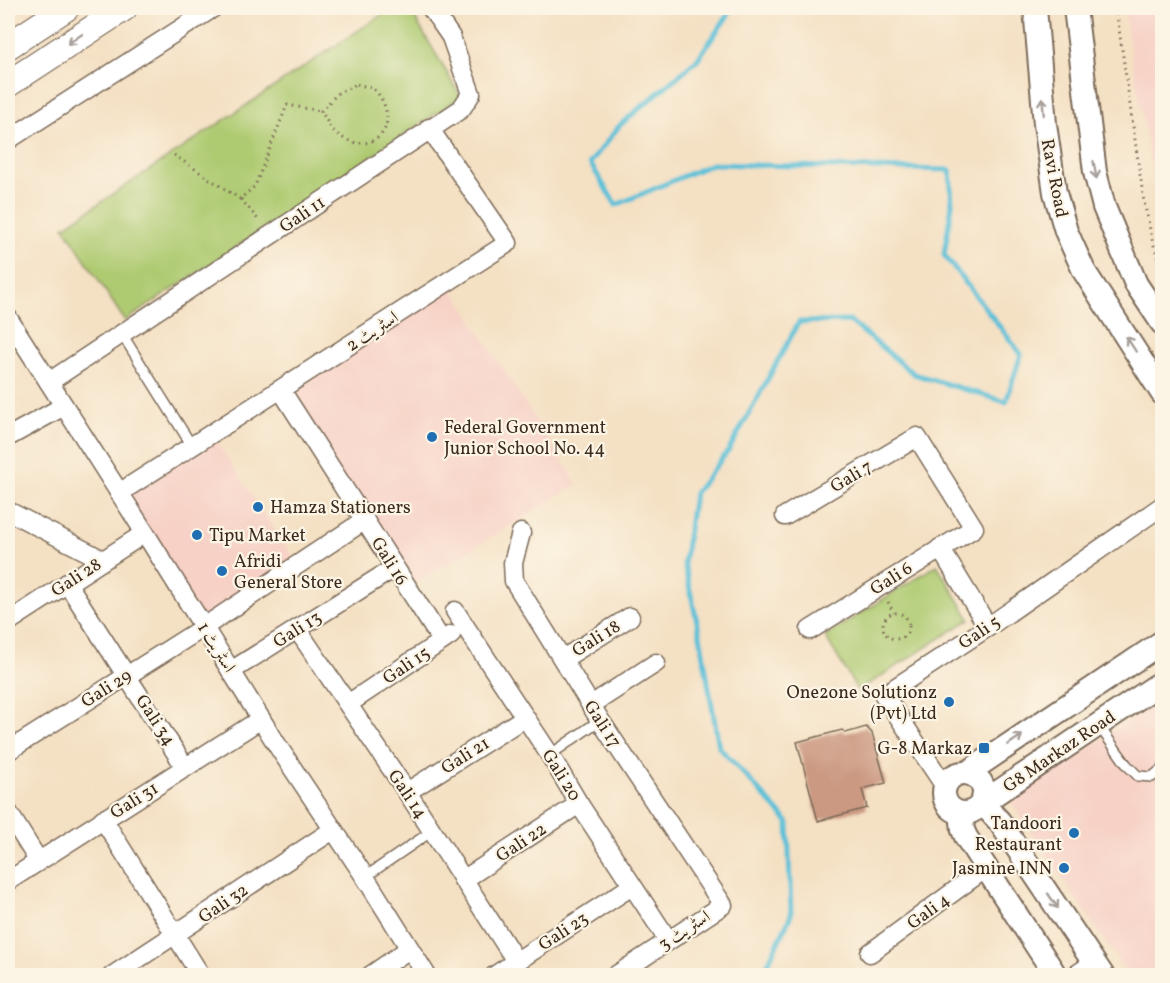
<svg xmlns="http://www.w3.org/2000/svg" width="1170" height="983" viewBox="0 0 1170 983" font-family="Vollkorn,Amiri,serif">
<rect width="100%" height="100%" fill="#fcf5e5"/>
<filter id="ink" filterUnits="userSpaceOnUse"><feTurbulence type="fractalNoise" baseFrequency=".0167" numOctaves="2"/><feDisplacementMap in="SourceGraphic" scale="12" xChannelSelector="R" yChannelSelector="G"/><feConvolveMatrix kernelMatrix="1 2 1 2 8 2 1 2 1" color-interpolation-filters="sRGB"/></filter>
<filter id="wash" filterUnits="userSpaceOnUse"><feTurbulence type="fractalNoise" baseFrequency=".008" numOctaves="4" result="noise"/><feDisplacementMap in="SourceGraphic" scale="24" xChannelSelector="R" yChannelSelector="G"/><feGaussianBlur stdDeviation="1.35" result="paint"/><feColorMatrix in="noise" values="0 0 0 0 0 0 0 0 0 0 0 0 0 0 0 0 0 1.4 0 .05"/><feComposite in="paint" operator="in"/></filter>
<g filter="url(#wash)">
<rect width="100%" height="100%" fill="#f4e0c3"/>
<g fill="#f7d1c6">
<path d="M1123 8H1162V225Z"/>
<path d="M449 284 577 484 411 587 287 390Z"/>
<path d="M213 436 296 562 204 622 125 493Z"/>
<path d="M1162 699V975H1128L1009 799Z"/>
</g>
<g fill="#afcb72" stroke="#757a48" stroke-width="1.5">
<path d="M392 8H409L461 97 125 321 64 227Z"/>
<path d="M937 565 970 619 858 691 825 636Z"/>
</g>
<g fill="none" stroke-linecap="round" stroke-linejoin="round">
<path stroke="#5ac0d8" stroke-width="5" d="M733 8 697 60 620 125 590 163 616 205 712 164 950 170 952 204 944 255 1021 354 1006 402 914 374 850 321 799 322 729 450 694 494 684 563 700 635 719 747 788 822 791 915 762 976"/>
</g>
<g id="blocks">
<path fill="#cb9881" d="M866 727 872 733 886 783 862 789 867 808 818 821 797 742 842 730 846 733Z"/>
</g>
</g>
<g filter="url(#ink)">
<use href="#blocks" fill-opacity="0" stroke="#7c6a58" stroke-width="1.5"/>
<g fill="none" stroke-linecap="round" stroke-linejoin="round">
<g stroke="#7c6a58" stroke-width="12">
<g id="service">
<path d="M122 334 192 446"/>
<path d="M1099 726 1127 765 1138 776 1152 777 1162 769"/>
<path d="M550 755 600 720"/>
<path d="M365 877 432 831"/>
</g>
</g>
<g stroke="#7c6a58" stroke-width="21">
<g id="minor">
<path d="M8 140 213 8"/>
<path d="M8 318 145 533 279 748 365 877 427 976"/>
<path d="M49 382 461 109 471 94 451 37 431 8"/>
<path d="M281 390 442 641"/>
<path d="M8 437 64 406"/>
<path d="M119 493 508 243 429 128"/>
<path d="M8 511 103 560"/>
<path d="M785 516 917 437 974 528 810 630"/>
<path d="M521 533 513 563 514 581 600 720 723 905 615 976"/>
<path d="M940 548 988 627"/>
<path d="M67 583 185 767"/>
<path d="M455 611 550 755 579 804 668 940"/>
<path d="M8 622 145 533"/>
<path d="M297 629 407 792 516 961"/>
<path d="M563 659 630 617"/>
<path d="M231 671 394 568"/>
<path d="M348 704 451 635"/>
<path d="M591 705 656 663"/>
<path d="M8 751 204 627 365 520"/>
<path d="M944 785 884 695 988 627 1162 506"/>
<path d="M407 792 524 718"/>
<path d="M8 812 38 860"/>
<path d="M103 819 201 976"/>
<path d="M463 880 579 804"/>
<path d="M8 881 261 719"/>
<path d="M870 953 986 868"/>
<path d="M112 976 333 830"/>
<path d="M370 976 409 949"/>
<path d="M494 976 632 886"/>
<path d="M1074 976 1094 963"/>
</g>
</g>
<g stroke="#7c6a58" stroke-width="26">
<g id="tertiary">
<path d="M1035 8 1045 124 1055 193 1066 231 1084 271 1162 393"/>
<path d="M1075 8 1095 172 1104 207 1136 284 1162 323"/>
<circle cx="964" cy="793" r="20"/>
<path d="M967 773 1162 642"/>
<path d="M961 813 963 830 966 837 1056 976"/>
<path d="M1103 976 999 821 982 803 1162 682"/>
</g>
</g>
<g stroke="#7c6a58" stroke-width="28">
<g id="secondary">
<path d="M8 46 66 8"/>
<path d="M8 84 124 8"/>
</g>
</g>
<g stroke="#7c6a58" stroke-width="3" stroke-dasharray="1.5 4.5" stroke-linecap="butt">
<path d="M1116 8 1144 202 1153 243 1162 267"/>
<path d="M357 84C361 86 367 86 371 88 376 90 380 96 383 102 398 135 366 156 337 134 330 128 326 119 321 111L338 93Z"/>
<path d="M174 155 240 199 255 186 287 105 321 111"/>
<path d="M241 199 260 222"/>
<path d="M888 602 894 613"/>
<circle cx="896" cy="626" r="13"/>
</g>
<use href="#service" stroke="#fff" stroke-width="9"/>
<use href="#minor" stroke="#fff" stroke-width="18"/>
<use href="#tertiary" stroke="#fff" stroke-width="22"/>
<use href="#secondary" stroke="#fff" stroke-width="26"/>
</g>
<defs><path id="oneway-shaft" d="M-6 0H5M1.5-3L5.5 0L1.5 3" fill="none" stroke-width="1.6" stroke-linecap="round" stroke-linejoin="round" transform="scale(1.5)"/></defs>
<g stroke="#a79f9a">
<use href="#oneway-shaft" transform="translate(75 39) rotate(147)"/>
<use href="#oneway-shaft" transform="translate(1043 106) rotate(-95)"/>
<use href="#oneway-shaft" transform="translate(1095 170) rotate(80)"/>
<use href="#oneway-shaft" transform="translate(1131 344) rotate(-123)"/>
<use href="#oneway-shaft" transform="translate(1015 740) rotate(-34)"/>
<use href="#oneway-shaft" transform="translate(1053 901) rotate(56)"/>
</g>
</g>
<g fill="#1f6fb2" stroke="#fcf5e5" stroke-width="2">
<circle cx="432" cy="437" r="6"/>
<circle cx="258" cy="507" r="6"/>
<circle cx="197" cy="535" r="6"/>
<circle cx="222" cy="571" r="6"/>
<circle cx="949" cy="702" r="6"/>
<rect x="978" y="742" width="12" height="12" rx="3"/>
<circle cx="1074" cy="833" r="6"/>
<circle cx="1064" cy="868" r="6"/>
</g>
<g text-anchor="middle" stroke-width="4.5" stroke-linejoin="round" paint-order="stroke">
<g font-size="18" fill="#3b2a1e" stroke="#fcf5e5">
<text transform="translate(1055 178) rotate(79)" y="6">Ravi Road</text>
<text transform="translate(302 214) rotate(-34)" y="6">Gali 11</text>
<text transform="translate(372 331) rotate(-33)" y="6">اسٹریٹ 2</text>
<text transform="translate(851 476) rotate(-31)" y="6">Gali 7</text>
<text transform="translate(390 561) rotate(58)" y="6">Gali 16</text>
<text transform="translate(76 577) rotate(-33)" y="6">Gali 28</text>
<text transform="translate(891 578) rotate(-32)" y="6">Gali 6</text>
<text transform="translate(297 629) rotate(-32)" y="6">Gali 13</text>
<text transform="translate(979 632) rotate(-34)" y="6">Gali 5</text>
<text transform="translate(596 638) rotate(-32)" y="6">Gali 18</text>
<text transform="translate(217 647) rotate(58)" y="6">اسٹریٹ 1</text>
<text transform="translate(406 665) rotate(-34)" y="6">Gali 15</text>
<text transform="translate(106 688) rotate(-32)" y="6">Gali 29</text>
<text transform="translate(156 720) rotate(57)" y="6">Gali 34</text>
<text transform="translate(603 724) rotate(57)" y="6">Gali 17</text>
<text transform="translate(1059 751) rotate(-34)" y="6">G8 Markaz Road</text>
<text transform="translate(465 755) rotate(-32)" y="6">Gali 21</text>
<text transform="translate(562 775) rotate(58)" y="6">Gali 20</text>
<text transform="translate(408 794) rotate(56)" y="6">Gali 14</text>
<text transform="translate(134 800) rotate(-32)" y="6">Gali 31</text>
<text transform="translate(521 842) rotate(-33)" y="6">Gali 22</text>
<text transform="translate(223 903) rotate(-34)" y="6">Gali 32</text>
<text transform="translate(928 911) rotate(-36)" y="6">Gali 4</text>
<text transform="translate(684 930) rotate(-33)" y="6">اسٹریٹ 3</text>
<text transform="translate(563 931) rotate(-33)" y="6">Gali 23</text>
</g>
<g font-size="18" fill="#3b2a1e" stroke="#fcf5e5" text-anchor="start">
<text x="444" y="433">Federal Government<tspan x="444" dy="21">Junior School No. 44</tspan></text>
<text x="270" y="513">Hamza Stationers</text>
<text x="209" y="541">Tipu Market</text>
<text x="234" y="567">Afridi<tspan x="234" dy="21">General Store</tspan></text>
<text x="937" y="698" text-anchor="end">One2one Solutionz<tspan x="937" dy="21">(Pvt) Ltd</tspan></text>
<text x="972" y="754" text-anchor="end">G-8 Markaz</text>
<text x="1062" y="829" text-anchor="end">Tandoori<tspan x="1062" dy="21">Restaurant</tspan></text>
<text x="1052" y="874" text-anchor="end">Jasmine INN</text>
</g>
</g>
<rect width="1170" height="983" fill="none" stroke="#fcf5e5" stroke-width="30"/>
</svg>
